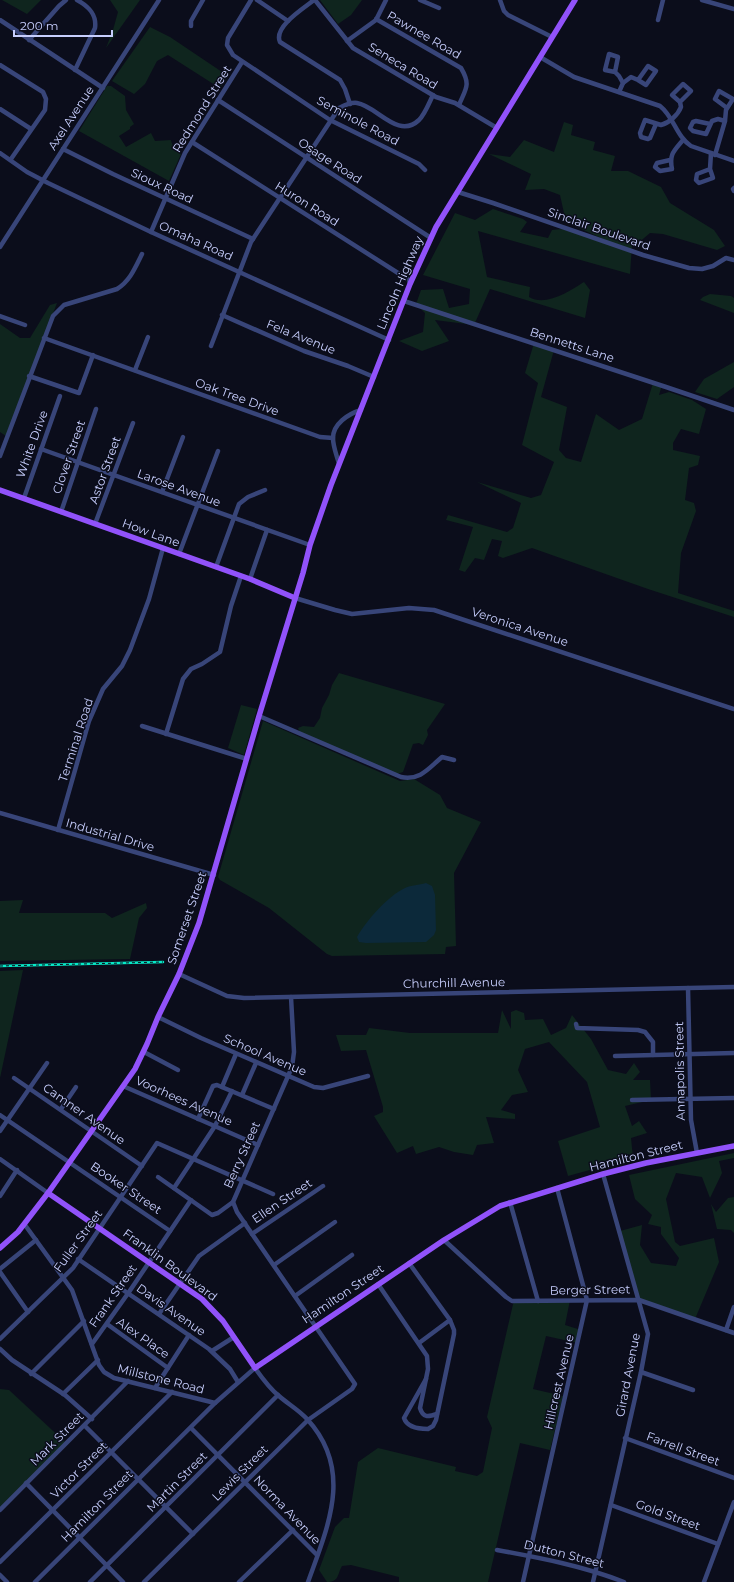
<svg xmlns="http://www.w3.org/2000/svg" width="734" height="1582" viewBox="0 0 734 1582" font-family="Montserrat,sans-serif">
<rect width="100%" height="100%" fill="#0b0d1b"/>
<g fill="#0f251e">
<path d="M2 0H41L27 14Z"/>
<path d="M110 0H140L106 48 113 30 118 12Z"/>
<path d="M320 0H362L351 15 338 24Z"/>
<path d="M150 27 170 37 228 76 219 90 215 85 168 55 157 61 145 84 134 94 112 81Z"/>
<path d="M107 86H111L125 96 126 110 134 124 130 127V129L119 136 126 147 151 133 155 141 171 140C172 146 176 150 181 154L169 181 79 131Z"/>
<path d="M564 122 573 125 571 135 595 142 593 150 615 156 611 171H628L661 187 670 203 714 230 725 246 717 250 663 234 650 233 637 244 632 245 630 274 478 231 487 277 530 287 529 297C546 307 570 291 584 282L590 290 585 318 490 289 474 325 435 320 449 341 422 351 399 341 423 332 425 313 416 304 421 290 443 289 449 308 469 304 470 289 423 275 455 213 475 220 493 209 523 219 527 222 520 232 548 238 552 230 562 229 614 244 566 222 560 195 544 189 525 190 531 174 489 154 510 157 524 140 554 152Z"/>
<path d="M710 294 731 296 734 298V313L700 300 703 297Z"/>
<path d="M57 303 6 436 0 432V324L20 338H30L50 305Z"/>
<path d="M534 343 554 350 541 397 567 407 559 450 566 458 581 462 596 414 619 430 642 419 653 383 662 385 659 395 669 392 692 400 706 409 699 434 681 429 673 443V450L700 456 698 465 689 468 685 500 694 503 696 511 681 553 678 593 734 611V617L648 589 532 548 503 558 498 556 502 541 492 539 484 560 475 558 465 572 459 570 473 527 446 520 448 515 507 532 513 528 521 503 477 482 531 498 541 495 554 462 522 445 538 383 525 373Z"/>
<path d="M734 362V387L717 399 695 392 704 379Z"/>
<path d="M339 673 445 704 427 730 428 735 423 745 419 743 413 744 403 772 397 774 300 733 298 728 303 726 314 727 320 718 322 708 329 695 332 685Z"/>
<path d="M241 705 257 709 244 755 228 748Z"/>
<path d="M263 721 400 781 414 779 440 795 447 808 481 822 454 873 456 946 446 947 445 954 332 956 327 954 269 908 220 880 218 877Z"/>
<path d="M23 900 19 913H105L112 918 146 903 147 908 139 918 130 959 0 961V901Z"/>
<path d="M23 970 0 1078V971Z"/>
<path d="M502 1010 511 1029V1012L516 1010 524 1013 525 1020 543 1019 551 1035 566 1028 572 1015 591 1039 608 1070 626 1074 634 1063 640 1072 633 1080H650L651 1100 625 1106 632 1126 639 1121 647 1133 631 1138 633 1158 568 1176 558 1141 600 1127 587 1082 549 1042 525 1049 518 1070 528 1092 512 1095 501 1110 515 1114V1119L486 1117 494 1143 477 1145 473 1155 454 1152 439 1147 416 1154 413 1146 397 1153 374 1116 383 1112V1107L366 1050 341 1051 336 1035H366L369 1028 410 1033H498Z"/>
<path d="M734 1153V1158L719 1161 722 1173 710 1198 702 1177 676 1173 666 1199 675 1242 680 1246 714 1238 719 1262 695 1319 639 1300 620 1231 642 1225 640 1245 651 1263 676 1266 679 1258 661 1234V1227L648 1224 652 1215 635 1199 629 1175Z"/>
<path d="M734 1197V1233L731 1230 717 1229 711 1204 716 1212 728 1198Z"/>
<path d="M514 1300H570L565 1325 581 1330 578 1343 546 1336 533 1389 563 1396 550 1450 520 1443 488 1582H399V1577L351 1565 342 1566C337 1575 339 1582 327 1582L319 1570 335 1527 344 1518H349L358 1462 378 1448 456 1467 455 1471 477 1476 483 1472 492 1428 487 1417Z"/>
<path d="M0 1389 9 1390 66 1443 0 1508Z"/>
</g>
<path fill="#0c293a" d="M426 883 432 886 435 895 436 930 434 935 426 942 366 943 359 942 357 937C366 921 388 896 405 888 411 885 419 885 426 883Z"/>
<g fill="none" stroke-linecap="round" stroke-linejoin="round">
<g stroke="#384579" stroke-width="4.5">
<path d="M251 0 228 38 227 45 233 55 330 120 419 164 425 170"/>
<path d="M257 0 288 21"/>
<path d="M314 0C304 8 273 27 280 42L340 80 345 89 350 104"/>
<path d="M315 0 353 48 436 97 455 103 497 128"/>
<path d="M420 0 439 8"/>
<path d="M500 0 504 11 508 15 552 37"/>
<path d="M702 0 734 9"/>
<path d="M376 19 461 68C471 85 466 88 459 105"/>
<path d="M0 20 103 88"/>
<path d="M658 20 663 0"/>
<path d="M191 26V21L203 0"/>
<path d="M29 40 59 6 66 0"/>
<path d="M347 41 376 20 386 0"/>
<path d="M540 57 574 77 660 106C674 117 676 136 691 146L734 161"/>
<path d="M0 65 43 92 46 99 45 110 11 159"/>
<path d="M75 70 95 28C97 14 88 6 77 0"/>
<path d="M615 72 605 70 609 54 618 57 615 72 619 76 623 83 619 92"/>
<path d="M623 83 631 77 638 80 648 66 656 71 646 85 638 80"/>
<path d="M218 100 431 238"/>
<path d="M0 109 31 129"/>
<path d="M656 124 650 138 648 139 641 137 640 133 645 120 661 125C669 123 678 115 681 107L680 102 672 95 683 84 691 91 680 102"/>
<path d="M710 124 696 121 693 122 690 128 693 131 706 134 712 121 718 119 725 121"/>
<path d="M192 142 409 280 410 284"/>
<path d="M63 149 113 174 253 239"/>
<path d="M0 153 27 172 48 183 151 232 389 340"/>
<path d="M715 155 725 121 726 110 733 99 719 91 715 99 727 108"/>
<path d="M670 160 657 163 655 167 660 171 672 169C669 154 674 151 683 140"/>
<path d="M710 169 713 178 699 183 696 180 697 174 710 169 711 153"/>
<path d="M734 188 733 189 734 191"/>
<path d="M458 192 493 203 643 255 689 268 702 269 713 266 726 258 734 260"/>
<path d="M151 232 185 153 242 62"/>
<path d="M0 247 159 0"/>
<path d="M404 301 666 387 734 410"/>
<path d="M222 315 304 351 348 366 374 377"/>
<path d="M0 316 25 325"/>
<path d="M44 338 320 437 333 438"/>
<path d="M211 346 251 242 339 108C345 105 351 102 357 103 377 106 398 140 419 120 425 114 429 103 433 95"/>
<path d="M135 370 148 337"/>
<path d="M29 376 79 393 93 355"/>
<path d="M41 449 310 545"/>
<path d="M0 456 53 316 64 305 117 289C130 281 135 268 142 254"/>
<path d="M339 464C337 456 333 447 333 438 333 424 348 414 361 410"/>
<path d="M162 492 183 437"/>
<path d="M24 498 60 396"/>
<path d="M61 512 96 409"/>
<path d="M95 524 133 423"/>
<path d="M179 554 218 451"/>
<path d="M216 567 239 504 248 497 265 490"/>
<path d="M250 579 267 530"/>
<path d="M295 598 335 610 352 614 409 608 434 610 734 709"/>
<path d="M259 716 401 777C420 781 429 768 442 757L454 760"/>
<path d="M142 726 247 759"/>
<path d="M166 734 183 679 191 669 202 664 220 652 231 606 241 576"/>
<path d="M0 813 214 875"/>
<path d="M58 830 89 721 103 689 122 666 130 650 149 599 163 548"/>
<path d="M179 974 227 996 244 998 734 987"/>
<path d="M688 988 691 1120 697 1153"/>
<path d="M158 1017 201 1038 314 1087 323 1088 368 1076"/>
<path d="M576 1024 577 1028 638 1030 645 1032 653 1042V1055"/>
<path d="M144 1052 178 1070"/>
<path d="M615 1056 734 1053"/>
<path d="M14 1078 142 1166"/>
<path d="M123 1086 258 1145"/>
<path d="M222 1087 236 1054"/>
<path d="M242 1095 256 1063"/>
<path d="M632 1100 734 1098"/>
<path d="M61 1109 76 1087"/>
<path d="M0 1115 170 1231"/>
<path d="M198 1119 213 1086 217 1085 274 1109"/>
<path d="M0 1131 47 1063"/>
<path d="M0 1159 48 1193"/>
<path d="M158 1177 212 1215 218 1213 233 1202"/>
<path d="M174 1188 215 1126 232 1091"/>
<path d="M0 1196 17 1170"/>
<path d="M510 1202 538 1301"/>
<path d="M25 1225 72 1290 99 1365 104 1372 114 1378 215 1403"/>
<path d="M252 1234 323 1186"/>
<path d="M444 1240 506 1297 512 1301 639 1300 734 1333"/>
<path d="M78 1259 209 1349 230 1369 238 1382"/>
<path d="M409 1263 450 1320 454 1330V1334L436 1420 433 1426 428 1429C419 1429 407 1427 404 1418L426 1379"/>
<path d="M274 1265 335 1222"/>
<path d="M0 1269 36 1240"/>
<path d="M0 1272 28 1312"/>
<path d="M378 1284 427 1356 428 1369 420 1408C423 1418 428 1417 437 1414"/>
<path d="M295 1296 352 1255"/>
<path d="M159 1314 199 1256 245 1223"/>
<path d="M107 1324 168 1368"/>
<path d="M726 1330 734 1307"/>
<path d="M0 1339 73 1268 157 1143 273 1194"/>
<path d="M419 1343 450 1320"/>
<path d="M92 1344 129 1292 191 1200"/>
<path d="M0 1349 12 1360 65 1395 92 1419"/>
<path d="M212 1351 234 1337"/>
<path d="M641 1372 693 1390"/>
<path d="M31 1374 84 1321"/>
<path d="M155 1388 189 1335"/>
<path d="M63 1394 98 1360"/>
<path d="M85 1426 193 1534"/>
<path d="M191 1428 317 1555"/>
<path d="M625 1438 734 1478"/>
<path d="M26 1483 123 1582"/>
<path d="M611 1505 718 1544"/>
<path d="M0 1510 128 1381"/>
<path d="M497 1550C541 1558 583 1566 624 1582"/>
<path d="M0 1562 172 1392"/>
<path d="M0 1575 7 1582"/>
<path d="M35 1582 215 1403 255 1368C262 1378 269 1388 279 1396 288 1404 299 1410 307 1419 354 1470 328 1526 308 1582"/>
<path d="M90 1582 278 1395"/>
<path d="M144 1582 308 1420 352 1389 355 1384 237 1212 233 1202 292 1067 294 1052 291 997"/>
<path d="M239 1582 293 1530"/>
<path d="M523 1582 587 1300 557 1188"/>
<path d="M593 1582 641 1372 648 1334 603 1174"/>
<path d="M704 1582 734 1502"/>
</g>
<g stroke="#9152fa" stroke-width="5.5">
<path d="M0 490 250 579 295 598"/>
<path d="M48 1193 202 1299 223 1321 255 1368 444 1240 500 1206 603 1174 646 1163 734 1146"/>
<path d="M0 1248 18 1232 48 1193 135 1069 147 1044 158 1017 179 974 199 923 259 716 303 573 310 545 331 485 410 284 436 227 575 0"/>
</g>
<g stroke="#07e9c8" stroke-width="2.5">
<path id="rail" d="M0 966 163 962"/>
</g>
<use href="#rail" stroke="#0b0d1b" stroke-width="1" stroke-dasharray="3" stroke-linecap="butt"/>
</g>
<g text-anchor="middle" stroke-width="3" stroke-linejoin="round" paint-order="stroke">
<g font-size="12" fill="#c7cefd" stroke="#0b0d1b">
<text transform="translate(424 35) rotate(30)" y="4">Pawnee Road</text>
<text transform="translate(403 66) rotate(31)" y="4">Seneca Road</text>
<text transform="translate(202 109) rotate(-58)" y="4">Redmond Street</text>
<text transform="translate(71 118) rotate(-57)" y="4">Axel Avenue</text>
<text transform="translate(358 121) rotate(28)" y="4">Seminole Road</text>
<text transform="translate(330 161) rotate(33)" y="4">Osage Road</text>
<text transform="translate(162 186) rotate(25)" y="4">Sioux Road</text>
<text transform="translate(307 204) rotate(32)" y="4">Huron Road</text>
<text transform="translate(599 229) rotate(19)" y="4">Sinclair Boulevard</text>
<text transform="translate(196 241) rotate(24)" y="4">Omaha Road</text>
<text transform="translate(400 283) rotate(-67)" y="4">Lincoln Highway</text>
<text transform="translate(301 337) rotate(22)" y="4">Fela Avenue</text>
<text transform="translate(572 345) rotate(18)" y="4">Bennetts Lane</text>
<text transform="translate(237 397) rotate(20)" y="4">Oak Tree Drive</text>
<text transform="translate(32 444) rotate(-70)" y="4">White Drive</text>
<text transform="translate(69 457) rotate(-71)" y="4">Clover Street</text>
<text transform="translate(105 470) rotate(-70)" y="4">Astor Street</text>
<text transform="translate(179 488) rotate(20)" y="4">Larose Avenue</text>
<text transform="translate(151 533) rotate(20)" y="4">How Lane</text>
<text transform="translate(520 627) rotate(18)" y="4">Veronica Avenue</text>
<text transform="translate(76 740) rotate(-72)" y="4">Terminal Road</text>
<text transform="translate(110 835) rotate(16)" y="4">Industrial Drive</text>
<text transform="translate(187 918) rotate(-71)" y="4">Somerset Street</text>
<text transform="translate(454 983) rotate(-1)" y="4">Churchill Avenue</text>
<text transform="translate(265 1055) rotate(23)" y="4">School Avenue</text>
<text transform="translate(680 1071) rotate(-91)" y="4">Annapolis Street</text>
<text transform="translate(184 1101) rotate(24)" y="4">Voorhees Avenue</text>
<text transform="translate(84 1114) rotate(35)" y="4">Camner Avenue</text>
<text transform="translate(242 1155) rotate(-66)" y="4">Berry Street</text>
<text transform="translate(636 1156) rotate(-14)" y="4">Hamilton Street</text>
<text transform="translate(126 1188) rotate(34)" y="4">Booker Street</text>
<text transform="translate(282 1201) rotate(-34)" y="4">Ellen Street</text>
<text transform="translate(78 1241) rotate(-54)" y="4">Fuller Street</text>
<text transform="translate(170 1265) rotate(36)" y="4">Franklin Boulevard</text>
<text transform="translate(590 1290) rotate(-1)" y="4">Berger Street</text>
<text transform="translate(343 1294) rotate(-34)" y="4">Hamilton Street</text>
<text transform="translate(113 1296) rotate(-55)" y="4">Frank Street</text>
<text transform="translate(171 1310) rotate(35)" y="4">Davis Avenue</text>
<text transform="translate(143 1338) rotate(35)" y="4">Alex Place</text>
<text transform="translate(628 1375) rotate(-79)" y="4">Girard Avenue</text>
<text transform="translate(161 1379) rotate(14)" y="4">Millstone Road</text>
<text transform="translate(559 1382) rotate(-77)" y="4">Hillcrest Avenue</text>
<text transform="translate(57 1439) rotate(-45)" y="4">Mark Street</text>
<text transform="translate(683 1449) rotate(20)" y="4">Farrell Street</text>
<text transform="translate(79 1470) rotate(-45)" y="4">Victor Street</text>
<text transform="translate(240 1473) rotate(-45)" y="4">Lewis Street</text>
<text transform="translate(177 1482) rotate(-45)" y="4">Martin Street</text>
<text transform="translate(97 1506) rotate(-45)" y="4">Hamilton Street</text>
<text transform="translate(287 1510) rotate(46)" y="4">Norma Avenue</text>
<text transform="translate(668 1515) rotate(20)" y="4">Gold Street</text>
<text transform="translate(564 1554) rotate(14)" y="4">Dutton Street</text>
</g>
</g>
<path d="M14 30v6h98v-6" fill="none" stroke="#c7cefd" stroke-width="2"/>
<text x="20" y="30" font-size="12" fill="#c7cefd" stroke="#0b0d1b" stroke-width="3" paint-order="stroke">200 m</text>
</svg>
